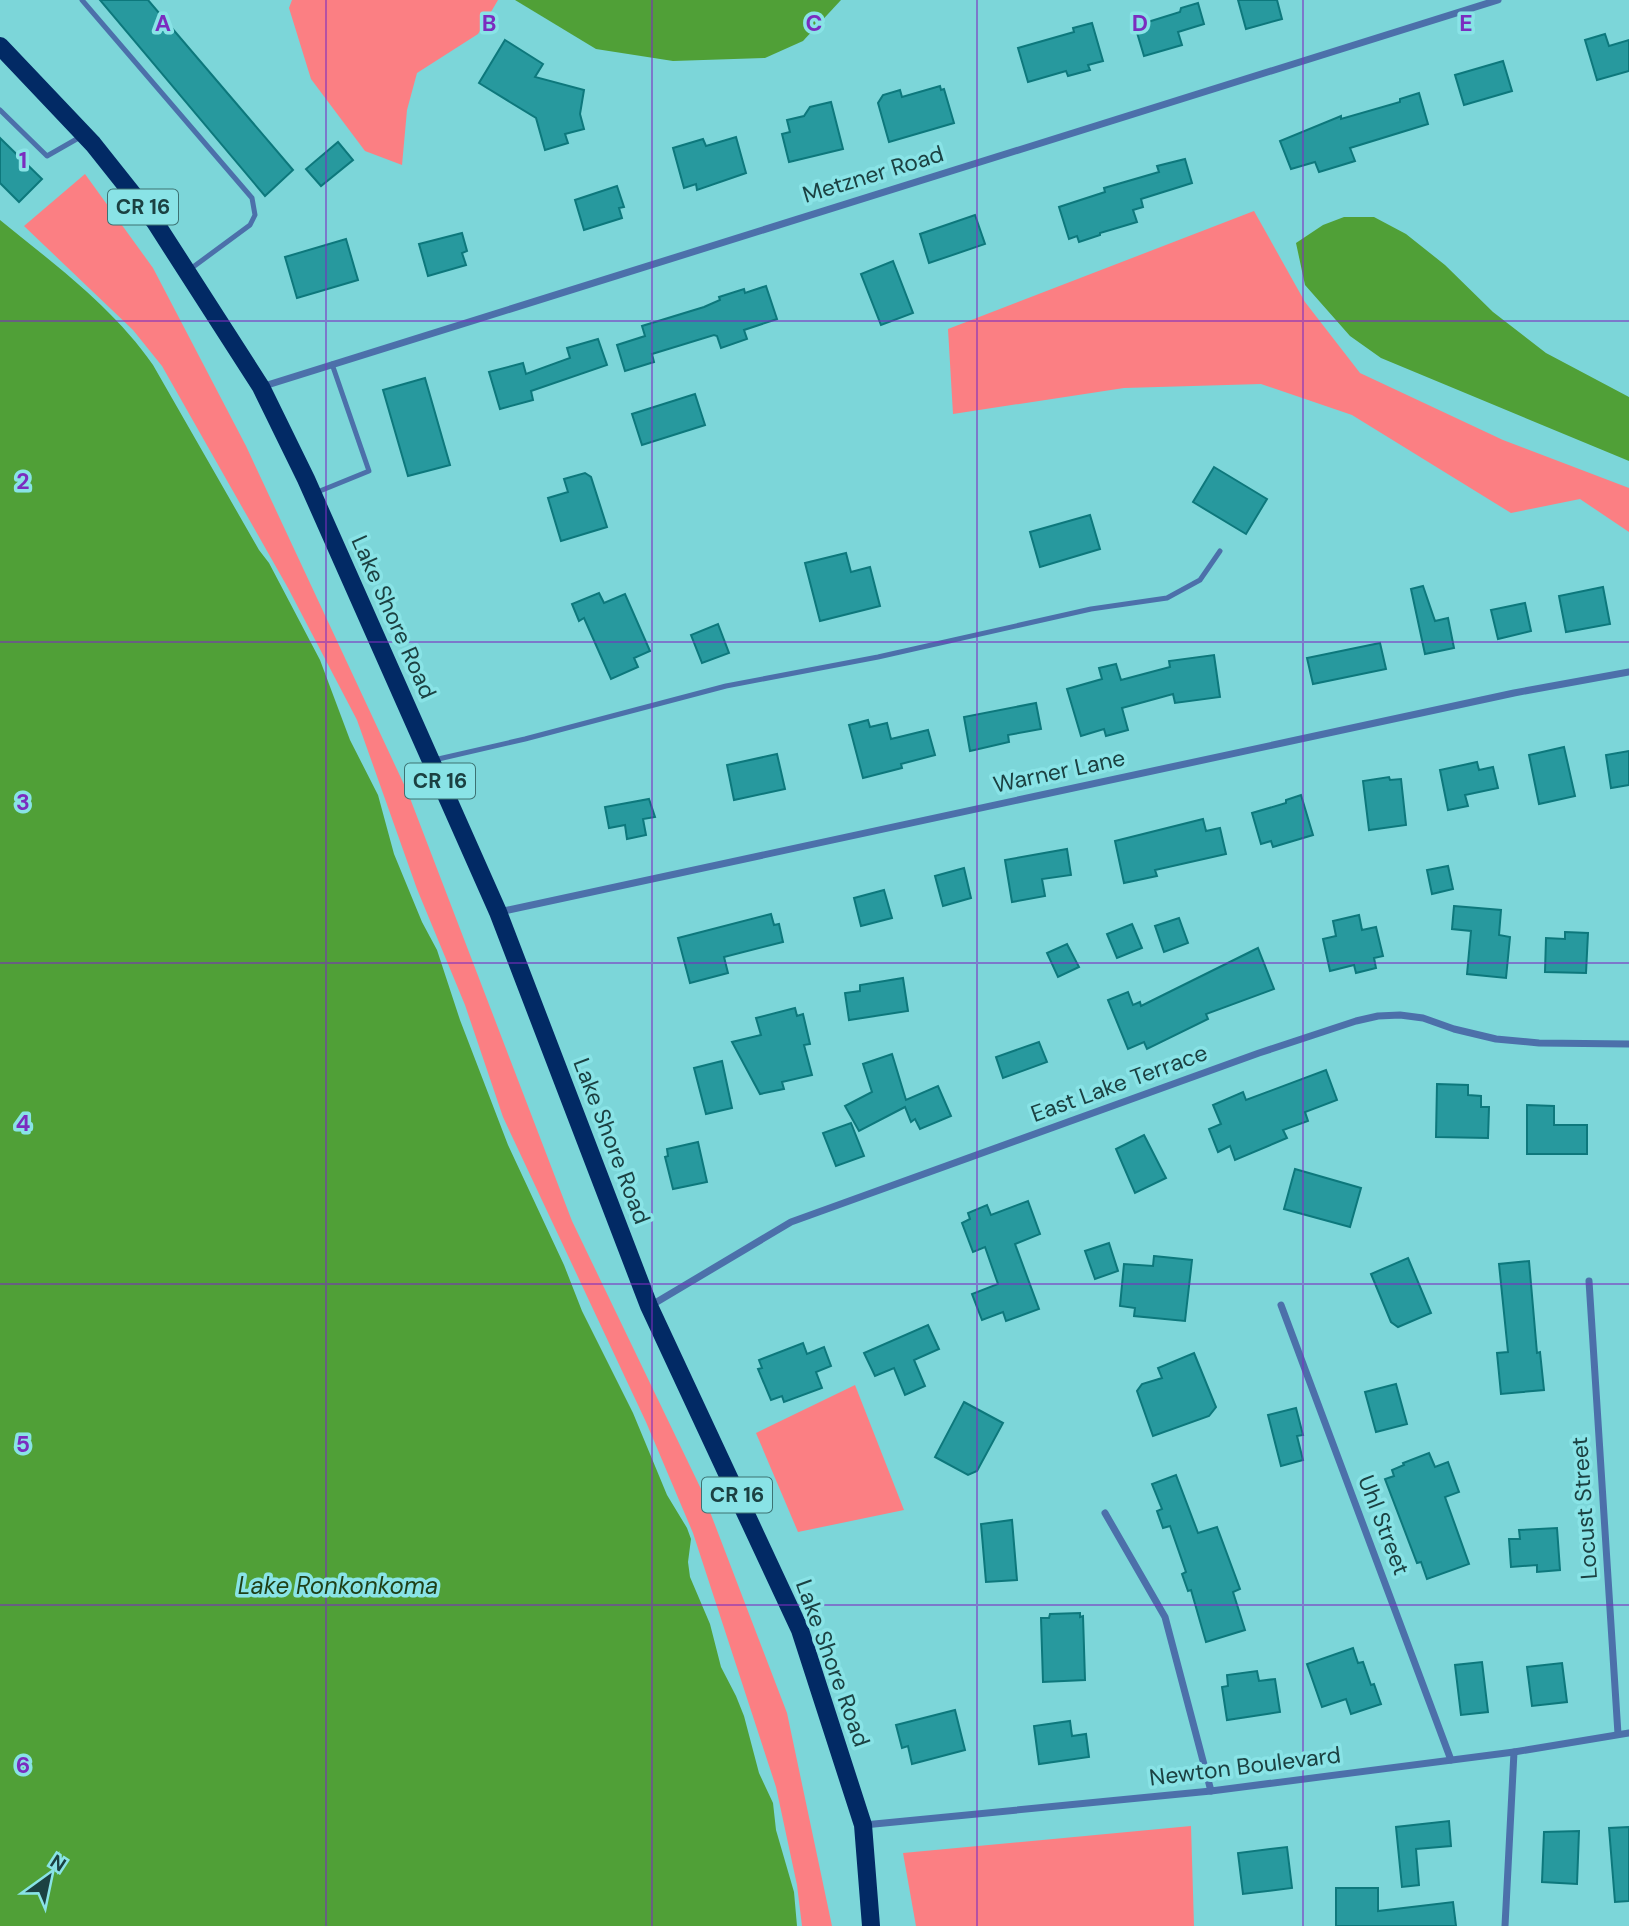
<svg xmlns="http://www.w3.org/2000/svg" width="1629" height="1926" viewBox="0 0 1629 1926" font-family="'DM Sans',sans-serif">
<rect width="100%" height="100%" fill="#7cd6d9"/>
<g fill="#fb7f83">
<path d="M292 0H498L478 34 417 73 407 110 402 165 365 151 311 79 289 8Z"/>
<path d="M85 174 153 268 246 446 408 793 572 1221 702 1491 787 1713 832 1926H802L797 1885 776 1787 693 1533 646 1422 503 1117 465 1005 417 889 357 720 288 588 162 366 133 330 24 226Z"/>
<path d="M1254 211 1305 302 1360 373 1503 440 1629 488V532L1580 499 1511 513 1352 415 1261 384 1124 388 953 414 948 329Z"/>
<path d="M855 1385 904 1510 798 1532 756 1433Z"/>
<path d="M1191 1826 1194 1926H916L903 1853Z"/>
</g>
<g fill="#50a037">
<path d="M515 0H841L803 41 765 58 673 61 596 49Z"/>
<path d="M1344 217H1374L1406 234 1445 265 1493 312 1546 353 1629 397V461L1381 358 1350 336 1305 285 1296 243 1323 225Z"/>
<path d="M0 220C54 264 113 307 153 365L259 550 269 563 320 660 350 740 378 795 394 854 422 922 437 950 460 1020 508 1145 564 1265 582 1311 633 1413 667 1495 687 1528 691 1539 688 1562 690 1577 710 1624 721 1667 736 1696 744 1716 759 1773 773 1803 776 1830 794 1892 797 1926H0Z"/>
</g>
<g fill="#27999e" stroke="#0d787c" stroke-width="2">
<path d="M100 0H148L293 170 265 196Z"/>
<path d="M1238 0H1277L1282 19 1246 29Z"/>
<path d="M1198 3 1204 24 1178 32 1182 45 1144 56 1135 26 1180 12 1181 8Z"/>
<path d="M1092 23 1103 61 1088 65 1090 70 1068 76 1066 71 1028 82 1018 48 1074 32 1073 28Z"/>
<path d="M1605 34 1609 46 1629 40V71L1597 80 1585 40Z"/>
<path d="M505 40 543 64 535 77 584 90 580 114 584 129 565 134 568 143 545 150 536 118 479 83Z"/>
<path d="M1503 61 1512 91 1464 105 1455 75Z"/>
<path d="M940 86 941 90 944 89 954 123 889 142 878 103 883 95 900 90 902 97Z"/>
<path d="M1419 93 1428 124 1350 148 1355 161 1319 172 1315 162 1291 169 1280 141 1341 116V119L1400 102V99Z"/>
<path d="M831 102 843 149 789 162 782 134 790 132 787 120 804 116 810 107Z"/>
<path d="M736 137 746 173 697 190 696 184 684 188 673 148 703 139 706 146Z"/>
<path d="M0 138 42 179 19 202 0 183Z"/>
<path d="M338 142 353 160 321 186 306 169Z"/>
<path d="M1185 159 1192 183 1141 199 1143 207 1133 210 1137 222 1100 233V235L1079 242 1077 236 1069 239 1059 207 1105 192 1104 188 1159 172 1157 166Z"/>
<path d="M617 186 624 207 619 208 622 218 584 230 575 200Z"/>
<path d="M975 215 985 244 929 263 920 234Z"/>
<path d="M462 233 467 251 462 253 466 265 428 276 419 244Z"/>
<path d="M346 239 358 280 297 298 285 257Z"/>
<path d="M893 261 913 313 881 325 861 274Z"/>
<path d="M766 286 777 319 744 330 747 339 721 348 717 336 714 335 652 354 654 362 625 371 617 345 645 336 642 326 704 307 720 300 719 297 744 289 745 293Z"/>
<path d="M598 339 607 365 531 391 533 400 500 409 489 372 523 363 526 374 570 358 567 348Z"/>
<path d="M425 378 450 465 408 476 383 390Z"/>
<path d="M695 394 705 425 642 445 632 414Z"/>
<path d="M1214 467 1267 499 1246 534 1193 502Z"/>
<path d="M585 473 591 477 607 527 561 541 548 498 568 492 564 479Z"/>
<path d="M1090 515 1100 549 1040 567 1030 532Z"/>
<path d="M846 553 851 572 870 567 880 606 820 621 805 563Z"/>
<path d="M1423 586 1435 621 1448 618 1454 648 1425 654 1411 589Z"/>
<path d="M1603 587 1610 624 1566 632 1559 596Z"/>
<path d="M599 593 604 603 625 594 650 651 634 658 638 667 611 679 584 618 579 621 572 604Z"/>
<path d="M1525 603 1531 631 1498 639 1491 610Z"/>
<path d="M718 624 729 653 702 663 691 635Z"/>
<path d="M1380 643 1386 669 1313 684 1307 658Z"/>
<path d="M1214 655 1220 697 1175 703 1173 694 1122 708 1128 730 1106 736 1104 729 1081 736 1067 689 1102 679 1099 668 1116 664 1121 680 1170 667 1169 661Z"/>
<path d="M1036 703 1041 729 1008 735 1009 742 970 751 964 717Z"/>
<path d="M868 720 870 727 887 723 891 739 928 730 935 755 901 764 902 768 863 778 849 725Z"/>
<path d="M1564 747 1575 796 1539 804 1529 755Z"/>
<path d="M1629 751V785L1611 788 1606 755Z"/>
<path d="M777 754 785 789 734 800 727 765Z"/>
<path d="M1477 762 1479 770 1493 767 1498 788 1465 795 1468 806 1448 810 1440 770Z"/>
<path d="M1389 777 1390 780 1401 779 1406 825 1369 830 1363 781Z"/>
<path d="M1301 795 1313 835 1273 847 1271 841 1261 844 1252 813 1286 803V800Z"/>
<path d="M649 799 655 817 643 819 646 835 627 839 625 825 609 828 605 807Z"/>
<path d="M1203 819 1206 831 1220 828 1226 854 1155 870 1157 876 1124 883 1115 841Z"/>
<path d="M1067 849 1071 875 1042 879 1045 896 1012 902 1005 860Z"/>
<path d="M1448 866 1453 889 1432 894 1427 870Z"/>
<path d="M964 868 971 898 943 906 935 876Z"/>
<path d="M884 890 892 918 861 926 854 898Z"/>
<path d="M1454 906 1501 910 1499 935 1510 937 1506 978 1467 974 1471 931 1452 929Z"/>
<path d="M771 914 774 925 779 924 783 942 724 957 728 973 690 983 678 938Z"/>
<path d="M1359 915 1362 930 1376 927 1383 956 1374 958 1376 968 1356 973 1354 965 1330 971 1323 939 1336 936 1333 921Z"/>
<path d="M1179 918 1188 943 1164 952 1155 926Z"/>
<path d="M1132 924 1142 948 1117 958 1107 934Z"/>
<path d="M1565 932 1588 933 1586 973 1545 972 1546 938 1565 939Z"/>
<path d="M1067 944 1079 967 1058 977 1047 953Z"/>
<path d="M1258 948 1274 989 1206 1014 1208 1019 1147 1049 1144 1042 1128 1049 1108 1000 1128 992 1133 1005 1140 1002 1141 1006Z"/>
<path d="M903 978 908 1011 849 1020 845 993 860 991V985Z"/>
<path d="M795 1008 797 1016 803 1014 810 1044 804 1045 812 1075 782 1082 784 1089 760 1094 732 1042 761 1035 756 1018Z"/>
<path d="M1039 1042 1047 1062 1003 1078 996 1057Z"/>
<path d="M892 1054 906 1100 938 1086 951 1116 920 1129 915 1119 911 1122 905 1107 859 1131 845 1106 872 1092 863 1064Z"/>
<path d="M722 1061 732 1108 706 1114 694 1068Z"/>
<path d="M1326 1070 1337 1100 1305 1112 1308 1121 1283 1130 1287 1138 1235 1160 1230 1146 1218 1152 1209 1129 1221 1124 1213 1105 1243 1092 1246 1100Z"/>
<path d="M1437 1084 1468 1085V1095L1481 1096V1107H1489L1488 1138 1436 1137Z"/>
<path d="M1527 1105 1554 1106V1125H1587V1154H1527Z"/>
<path d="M851 1123 864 1156 836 1166 823 1133Z"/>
<path d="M1144 1135 1166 1178 1135 1193 1116 1149Z"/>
<path d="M698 1142 707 1182 673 1189 665 1157 668 1156 667 1149Z"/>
<path d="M1295 1169 1361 1188 1350 1227 1284 1209Z"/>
<path d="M1028 1201 1040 1234 1015 1244 1039 1309 1006 1321 1003 1312 982 1320 972 1294 998 1284 985 1247 973 1252 962 1223 970 1219 968 1213 987 1205 991 1215Z"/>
<path d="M1109 1243 1118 1271 1095 1279 1085 1251Z"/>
<path d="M1154 1256 1192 1260 1185 1321 1134 1316 1135 1308 1120 1306 1124 1264 1153 1266Z"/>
<path d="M1408 1258 1431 1313 1398 1327 1391 1322 1371 1274Z"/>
<path d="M1529 1261 1537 1353 1540 1352 1544 1390 1501 1394 1497 1353 1508 1352 1499 1264Z"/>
<path d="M928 1325 939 1349 914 1360 925 1386 905 1395 894 1368 875 1376 864 1353Z"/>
<path d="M803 1343 807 1354 824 1347 831 1366 816 1372 822 1388 784 1402 782 1396 771 1400 758 1369 762 1368 759 1360Z"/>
<path d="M1194 1353 1216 1407 1209 1416 1153 1436 1137 1391 1142 1384 1162 1378 1158 1368Z"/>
<path d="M1396 1384 1407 1424 1376 1432 1365 1392Z"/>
<path d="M964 1402 1003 1423 977 1471 968 1475 935 1457Z"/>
<path d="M1296 1408 1303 1435 1297 1436 1303 1460 1281 1466 1268 1415Z"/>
<path d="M1429 1453 1435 1467 1448 1462 1459 1492 1445 1497 1469 1564 1427 1579 1421 1562 1417 1563 1385 1479 1394 1476 1392 1470 1404 1465 1403 1463Z"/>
<path d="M1176 1475 1198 1533 1217 1527 1240 1589 1233 1592 1245 1630 1206 1642 1191 1590 1188 1591 1182 1574 1186 1572 1170 1526 1163 1528 1157 1511 1162 1509 1152 1484Z"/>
<path d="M1012 1520 1017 1580 986 1582 981 1524Z"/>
<path d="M1557 1528 1560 1570 1537 1572V1565L1511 1567 1509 1539H1520L1519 1530Z"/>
<path d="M1080 1613V1617L1083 1616 1085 1680 1043 1682 1041 1618H1049L1050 1614Z"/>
<path d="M1353 1648 1358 1663 1363 1662 1371 1685 1374 1684 1381 1704 1351 1714 1346 1699 1322 1707 1307 1664Z"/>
<path d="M1482 1662 1488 1712 1461 1715 1455 1665Z"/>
<path d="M1562 1663 1567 1702 1532 1706 1527 1667Z"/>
<path d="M1257 1671 1259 1681 1275 1679 1280 1712 1227 1720 1222 1687 1228 1686 1227 1675Z"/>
<path d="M955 1710 965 1750 912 1764 908 1746 902 1748 896 1725Z"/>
<path d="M1070 1721 1072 1736 1086 1734 1089 1757 1039 1764 1034 1726Z"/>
<path d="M1449 1821 1451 1846 1416 1849 1419 1885 1402 1887 1396 1827Z"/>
<path d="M1629 1827V1901L1615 1902 1609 1828Z"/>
<path d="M1579 1831 1577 1884 1542 1882 1544 1832Z"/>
<path d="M1287 1847 1292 1888 1243 1894 1238 1853Z"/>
<path d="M1336 1888H1378V1911L1453 1902 1456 1926H1336Z"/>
</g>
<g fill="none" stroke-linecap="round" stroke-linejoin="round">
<g stroke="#4c70aa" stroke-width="5">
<path d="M82 0 252 198 255 215 250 225 189 270"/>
<path d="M0 110 47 156 82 136"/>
<path d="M315 493 369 471 332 364"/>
<path d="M434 760 525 739 726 686 878 657 1091 609 1167 598 1200 580 1220 551"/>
</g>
<g stroke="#4c70aa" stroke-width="7">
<path d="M261 387 1498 0"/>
<path d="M499 912 1514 693 1629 672"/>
<path d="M1589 1281 1618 1734"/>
<path d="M1281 1305 1451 1760"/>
<path d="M650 1306 791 1222 1259 1053 1356 1021 1378 1016 1400 1015 1423 1018 1454 1029 1496 1039 1539 1043 1629 1044"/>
<path d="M1105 1513 1165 1617 1211 1791"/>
<path d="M864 1825 1211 1791 1514 1752 1629 1733"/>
<path d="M1505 1926 1514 1752"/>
</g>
<path stroke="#022a65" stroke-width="18" d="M0 46 93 144 155 222 261 387 306 479 498 912 649 1306 800 1630 863 1825 871 1926"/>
</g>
<path fill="none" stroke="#7b2cbf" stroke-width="2" stroke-opacity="0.55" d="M326 0V1926M652 0V1926M977 0V1926M1303 0V1926M0 321H1629M0 642H1629M0 963H1629M0 1284H1629M0 1605H1629"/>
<g text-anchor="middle" stroke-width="7" stroke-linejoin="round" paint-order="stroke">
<g fill="#89e3e6" stroke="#3c7273" stroke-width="2">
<rect x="108" y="189.5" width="70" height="35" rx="5"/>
<rect x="405" y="763.5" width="70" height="35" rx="5"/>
<rect x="702" y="1477.5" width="70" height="35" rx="5"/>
</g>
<g font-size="21" font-weight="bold" fill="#1b4142">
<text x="143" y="214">CR 16</text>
<text x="440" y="788">CR 16</text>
<text x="737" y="1502">CR 16</text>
</g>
<g font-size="23" fill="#1b4142" stroke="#89e3e6">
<text transform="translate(873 174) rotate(-17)" y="8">Metzner Road</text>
<text transform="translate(394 617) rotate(66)" y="8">Lake Shore Road</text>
<text transform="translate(1059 771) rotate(-12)" y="8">Warner Lane</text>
<text transform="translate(1119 1083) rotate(-20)" y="8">East Lake Terrace</text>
<text transform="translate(612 1141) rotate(69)" y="8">Lake Shore Road</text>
<text transform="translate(1584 1508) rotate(-94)" y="8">Locust Street</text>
<text transform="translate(1384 1525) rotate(69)" y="8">Uhl Street</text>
<text transform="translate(833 1663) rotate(70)" y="8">Lake Shore Road</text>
<text transform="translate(1245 1766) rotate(-7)" y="8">Newton Boulevard</text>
</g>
<g font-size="24" font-style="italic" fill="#1f3f16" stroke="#89e3e6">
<text x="338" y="1594">Lake Ronkonkoma</text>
</g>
</g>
<g font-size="23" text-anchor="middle" font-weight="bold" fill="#7b2cbf" stroke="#89e3e6" stroke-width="7" stroke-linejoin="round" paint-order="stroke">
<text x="163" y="31">A</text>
<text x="489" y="31">B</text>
<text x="814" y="31">C</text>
<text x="1140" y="31">D</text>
<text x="1466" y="31">E</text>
<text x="23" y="168">1</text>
<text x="23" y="489">2</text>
<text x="23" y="810">3</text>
<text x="23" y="1131">4</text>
<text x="23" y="1452">5</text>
<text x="23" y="1773">6</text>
</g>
<g transform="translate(49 1877) rotate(33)" stroke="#89e3e6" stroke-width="5" paint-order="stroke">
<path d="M0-5L12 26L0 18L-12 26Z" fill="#1b4142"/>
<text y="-10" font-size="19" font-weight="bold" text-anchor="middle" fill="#1b4142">N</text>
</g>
</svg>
